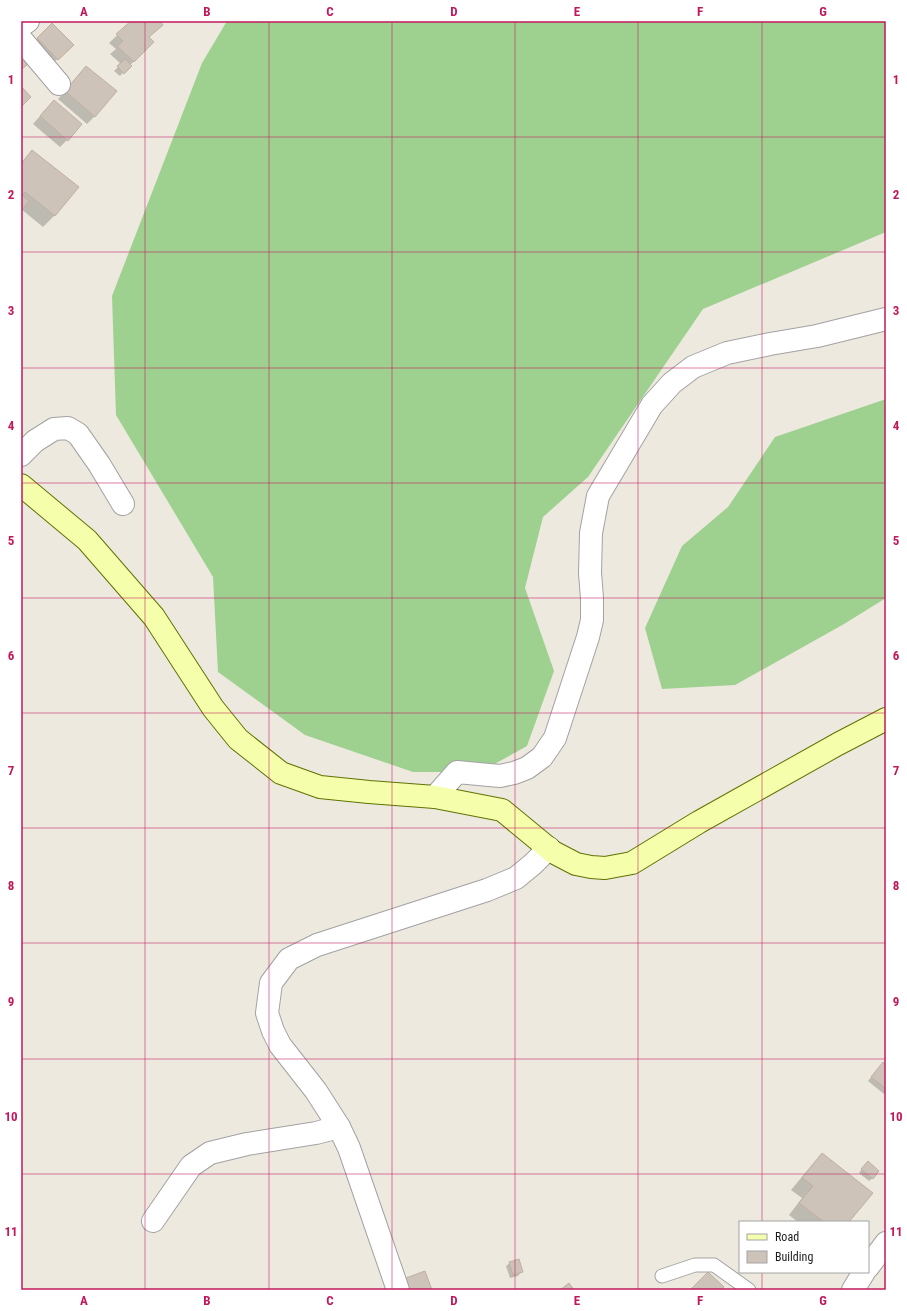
<svg xmlns="http://www.w3.org/2000/svg" width="907" height="1311" viewBox="0 0 907 1311" font-family="'Roboto Condensed',sans-serif">
<rect width="100%" height="100%" fill="#ede9df"/>
<g fill="#9ed18f">
<path d="M227 21H886V232L703 309 588 477 543 517 525 588 554 671 527 746 480 772H413L305 735 218 672 213 577 116 415 112 296 202 63Z"/>
<path d="M886 399V598L844 624 735 685 662 689 645 628 682 546 728 507 775 437Z"/>
</g>
<g fill="#0003">
<path d="M132 21H158L148 37 152 42 120 76 114 71 121 64 110 54 116 49 109 43Z"/>
<path d="M52 24 72 45 49 67 30 46Z"/>
<path d="M86 67 95 116 87 124 58 99Z"/>
<path d="M46 109 67 140 60 147 33 124Z"/>
<path d="M32 152 55 215 43 227 21 209V163Z"/>
<path d="M886 1066V1092L884 1094 868 1081 879 1067Z"/>
<path d="M822 1154 848 1222H798L789 1215 802 1198 791 1190 811 1166Z"/>
<path d="M864 1166 873 1178 869 1181 859 1173Z"/>
<path d="M510 1263 521 1272 518 1276 510 1278 506 1266Z"/>
</g>
<g fill="#cdc3b8" stroke="#c0b0a0">
<path d="M131 21H160L163 25 149 37 154 42 134 62 117 46 123 41 116 34Z"/>
<path d="M52 23 74 45 58 60 37 38Z"/>
<path d="M21 55 28 64 21 70Z"/>
<path d="M125 59 132 66 124 74 117 66Z"/>
<path d="M86 66 117 91 95 117 65 91Z"/>
<path d="M21 86 31 97 21 107Z"/>
<path d="M54 100 82 124 68 141 40 116Z"/>
<path d="M32 150 79 187 55 216 25 192 22 195 29 201 21 211V164Z"/>
<path d="M883 1062 886 1065V1089L871 1077Z"/>
<path d="M822 1153 873 1193 849 1222H824L799 1203 813 1186 802 1178Z"/>
<path d="M868 1161 879 1171 873 1179 861 1169Z"/>
<path d="M519 1259 523 1272 513 1275 509 1262Z"/>
<path d="M425 1271 432 1290H407L403 1279Z"/>
<path d="M708 1272 724 1287 721 1290H690Z"/>
<path d="M569 1283 574 1290H560Z"/>
</g>
<g fill="none" stroke-linecap="round" stroke-linejoin="round">
<g stroke="#a2a2a2" stroke-width="15">
<path id="lane" d="M662 1276 695 1265H714L749 1290"/>
</g>
<g stroke="#a2a2a2" stroke-width="24">
<g id="street">
<path d="M21 26 28 21"/>
<path d="M21 39 59 84"/>
<path d="M21 455 35 441 54 429 68 428 78 434 99 464 123 504"/>
<path d="M435 797 457 772 500 776 514 773 527 768 542 757 555 738 588 637 592 620V598L590 573 591 533 598 496 652 405 672 383 693 367 727 353 770 344 817 336 886 319"/>
<path d="M153 1221 191 1166 210 1153 247 1144 316 1133 339 1127"/>
<path d="M868 1267 886 1243"/>
<path d="M398 1290 349 1148 339 1127 316 1091 280 1045 273 1031 267 1013 271 983 289 959 317 945 487 890 516 878 533 864 549 848"/>
<path d="M853 1290 864 1272"/>
</g>
</g>
<g stroke="#5f7300" stroke-width="24">
<path id="secondary" d="M21 485 87 540 154 617 213 708 238 739 281 773 320 787 369 792 435 797 502 810 553 852 576 864 591 867 605 868 632 863 699 822 838 744 886 719"/>
</g>
<use href="#lane" stroke="#fff" stroke-width="13"/>
<use href="#street" stroke="#fff" stroke-width="22"/>
<use href="#secondary" stroke="#f5ffab" stroke-width="22"/>
</g>
<path fill="none" stroke="#c2185b" stroke-width="1" stroke-opacity="0.55" d="M145 21V1290M269 21V1290M392 21V1290M515 21V1290M638 21V1290M762 21V1222M21 137H886M21 252H886M21 368H886M21 483H886M21 598H886M21 713H886M21 828H886M21 943H886M21 1059H886M21 1174H886M762 1272V1290"/>
<rect width="907" height="1311" fill="none" stroke="#ffffff" stroke-width="44"/>
<rect x="739" y="1221" width="130" height="52" fill="#ffffff" stroke="#a4a4a4"/>
<rect x="747" y="1234" width="20" height="6" fill="#f5ffab" stroke="#a4a4a4"/>
<text x="775" y="1241" font-size="12" fill="#1b1b1b">Road</text>
<rect x="747" y="1251" width="20" height="12" fill="#cdc3b8" stroke="#a4a4a4"/>
<text x="775" y="1261" font-size="12" fill="#1b1b1b">Building</text>
<rect x="22" y="22" width="863" height="1267" fill="none" stroke="#c2185b" stroke-width="1.5"/>
<g font-size="13" text-anchor="middle" font-weight="bold" fill="#c2185b">
<text x="84" y="16">A</text>
<text x="207" y="16">B</text>
<text x="330" y="16">C</text>
<text x="454" y="16">D</text>
<text x="577" y="16">E</text>
<text x="700" y="16">F</text>
<text x="823" y="16">G</text>
<text x="11" y="84">1</text>
<text x="896" y="84">1</text>
<text x="11" y="199">2</text>
<text x="896" y="199">2</text>
<text x="11" y="315">3</text>
<text x="896" y="315">3</text>
<text x="11" y="430">4</text>
<text x="896" y="430">4</text>
<text x="11" y="545">5</text>
<text x="896" y="545">5</text>
<text x="11" y="660">6</text>
<text x="896" y="660">6</text>
<text x="11" y="775">7</text>
<text x="896" y="775">7</text>
<text x="11" y="890">8</text>
<text x="896" y="890">8</text>
<text x="11" y="1006">9</text>
<text x="896" y="1006">9</text>
<text x="11" y="1121">10</text>
<text x="896" y="1121">10</text>
<text x="11" y="1236">11</text>
<text x="896" y="1236">11</text>
<text x="84" y="1305">A</text>
<text x="207" y="1305">B</text>
<text x="330" y="1305">C</text>
<text x="454" y="1305">D</text>
<text x="577" y="1305">E</text>
<text x="700" y="1305">F</text>
<text x="823" y="1305">G</text>
</g>
</svg>
